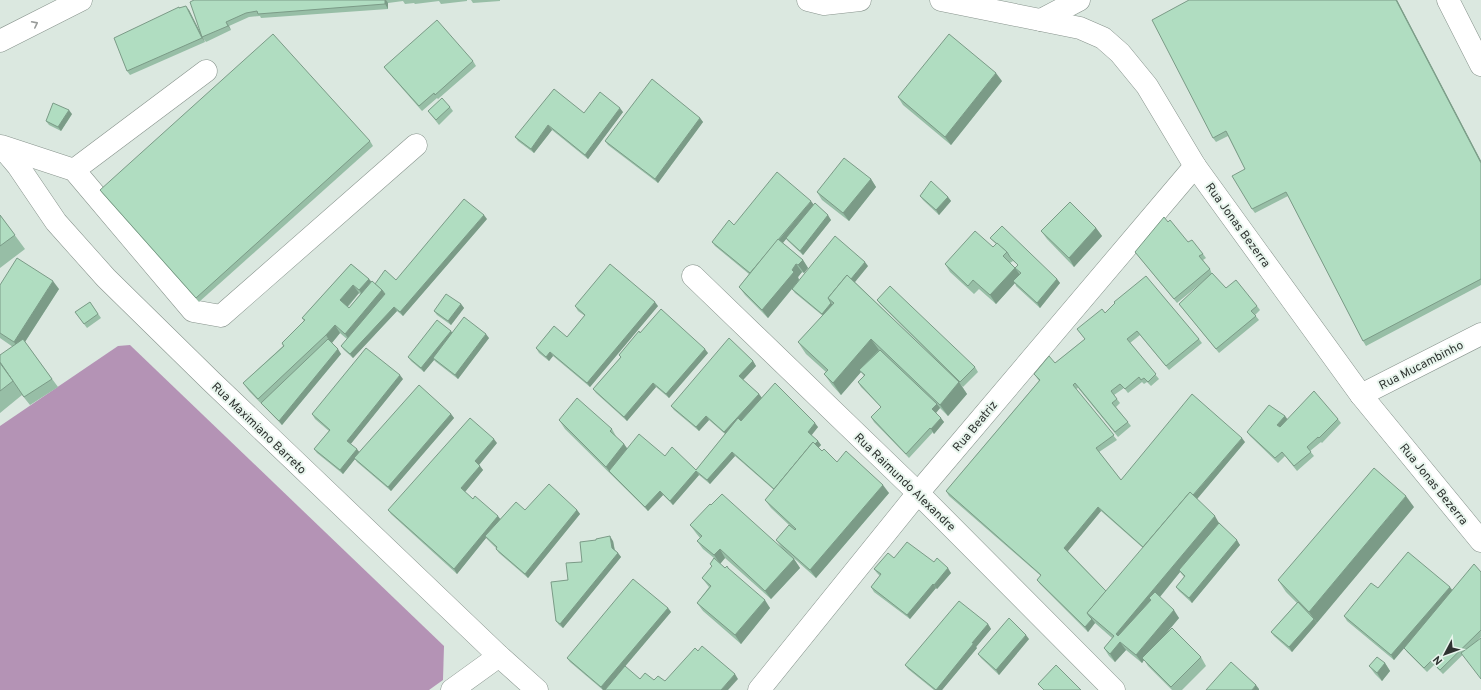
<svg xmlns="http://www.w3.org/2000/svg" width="1481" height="690" viewBox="0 0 1481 690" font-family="Overpass,sans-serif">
<rect width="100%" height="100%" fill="#dbe8e0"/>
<path fill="#b493b5" d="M130 345 444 646 443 680 429 690H0V426L118 346Z"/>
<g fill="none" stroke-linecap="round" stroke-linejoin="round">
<g stroke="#87938c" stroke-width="23">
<g id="minor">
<path d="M808 0 824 4 860 0"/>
<path d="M941 0 1080 28 1103 38 1120 53 1147 86 1195 166 1361 395 1481 541"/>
<path d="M1448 0 1481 65"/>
<path d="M1041 20 1079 0"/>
<path d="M1 146 74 170 193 311 221 316 416 145"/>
<path d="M2 147 18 166 56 222 106 278 211 381 499 656 537 690"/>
<path d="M74 170 206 71"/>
<path d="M693 276 918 493 1114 690"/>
<path d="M1361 395 1481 334"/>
<path d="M452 690 499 656"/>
<path d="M759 690 918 493 1195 166"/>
</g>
</g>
<g stroke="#87938c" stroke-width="23">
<path id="highway" d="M0 41 81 0"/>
</g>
<use href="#minor" stroke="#fff" stroke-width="22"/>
<use href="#highway" stroke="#fff" stroke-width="22"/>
</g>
<g fill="#97bea6" fill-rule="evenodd">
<path d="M194 0H467V1L441 4 439 1 415 4 414 3 405 4 403 1 388 3V9L261 18 260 16 249 17 229 26 231 30 206 42 202 37Z"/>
<path d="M471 0H500V1L473 3Z"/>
<path d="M1189 0H1397L1481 161V285L1366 346 1363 341 1288 196 1255 213 1252 209 1245 169 1228 136 1216 142 1213 138Z"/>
<path d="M180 8 189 10 205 42 130 75 127 71Z"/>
<path d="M473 61 476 66 438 99 437 98 422 111 387 71 384 67Z"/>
<path d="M1002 81 951 145 903 105 898 97Z"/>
<path d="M450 107 453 111 439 125 428 111Z"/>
<path d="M623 112 588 159 552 130 534 153 518 141 515 137 584 113Z"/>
<path d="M72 114 61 131 49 125 46 121Z"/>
<path d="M700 118 703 122 658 183 608 145 605 141Z"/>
<path d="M370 141 373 146 199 302 103 194 100 190Z"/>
<path d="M871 179 876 187 849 221 822 200 817 192Z"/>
<path d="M920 196 948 197 951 201 939 215 923 200Z"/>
<path d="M814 205 831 220 803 255 789 242 786 239 783 243 803 260 808 268 804 273 802 272 798 277 799 280 868 266 855 282 959 382 967 394 948 416 940 408 936 413 944 422 934 434 933 432 909 458 874 422 871 417 881 407 861 387 858 382 864 376 861 372 841 395 832 385 824 374 826 372 806 354 798 342 823 316 795 293 792 289 768 318 745 295 739 287 749 274 715 246 712 242 734 225Z"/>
<path d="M0 215 25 249 0 268Z"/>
<path d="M487 219 403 316 397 311 353 358 344 350 341 346 347 339 340 333 332 343 341 354 282 425 249 391 243 383 283 346 282 343 304 321 302 318 351 264 369 279 371 281 375 284 396 280ZM359 293 360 294 349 308 348 307Z"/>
<path d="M1168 222 1188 242 1203 254 1206 258 1203 260 1210 269 1212 274 1226 288 1257 306 1260 310 1255 315 1259 320 1219 353 1179 304 1205 280 1177 303 1135 252Z"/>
<path d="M1096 228 1102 236 1074 267 1047 239 1041 231Z"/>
<path d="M990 238 1057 279 1060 283 1040 308 1016 286 1015 283 996 304 979 289 974 294 950 272 945 264 993 247 996 244ZM1013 261 1018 265 1015 268 1020 274 1010 263Z"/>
<path d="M0 285 59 289 25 342 58 387 30 405 22 395 0 413V363L13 347 0 338Z"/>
<path d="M877 300 975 367 978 372 963 387 880 304Z"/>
<path d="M90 302 101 318 87 328 75 312Z"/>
<path d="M461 304 464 308 451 325 437 315 434 311Z"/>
<path d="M575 306H658L590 387 553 356 549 361 539 353 536 348 567 337 585 316 578 311Z"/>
<path d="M1105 313 1199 339 1202 343 1169 370 1140 335 1130 343 1159 379 1151 386 1147 382 1144 384 1142 382 1128 393 1124 388 1114 395 1120 403 1116 407 1131 426 1118 437 1078 388 1076 389 1117 440 1099 452 1121 480 1245 442 1197 499 1240 545 1192 603 1179 591 1176 587 1184 577 1180 572 1160 597 1179 618 1163 637 1201 657 1206 666 1182 690H1172L1148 666 1144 660 1142 663 1126 650 1115 662 1109 656 1104 648 1112 638 1095 623 1088 632 1040 584 1037 580 1041 576 949 496 946 491 1039 381 1034 374 1055 363 1085 339 1077 329ZM1101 511 1143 548 1106 591 1068 551Z"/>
<path d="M452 332 489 338 458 379 436 362 434 360 424 372 411 361 408 357Z"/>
<path d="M640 333 708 353 669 398 656 387 627 421 596 393 593 389 621 357 619 355Z"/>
<path d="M753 361 756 366 743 380 759 394 762 398 818 427 811 435 818 441 821 445 818 448 822 451 837 462 889 493 816 578 787 552 794 559 800 568 771 599 725 558 720 564 770 608 741 644 703 611 697 603 709 587 702 578 712 567 710 564 714 558 703 549 697 541 700 538 696 533 690 525 711 505 782 548 776 540 789 525 771 508 765 500 774 490 735 456 710 484 699 475 673 505 663 495 648 511 565 429 559 420 612 429 617 438 624 444 627 448 665 456 696 470 725 434 709 420 699 431 674 410 671 406Z"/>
<path d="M403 379 350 444 359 452 451 414 454 418 391 491 357 462 355 459 343 474 317 453 314 449 329 431 315 419 312 414Z"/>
<path d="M1285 416 1287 419H1338L1341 423 1322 443 1321 442 1310 451 1314 456 1297 471 1285 456 1278 463 1250 436 1247 432Z"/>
<path d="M497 443 479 465 483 470 465 492 473 499 500 519 525 510H577L580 514 528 578 499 553 496 549V548L486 538 457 574 391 514 388 510Z"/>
<path d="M1414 507 1292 652 1274 636 1271 632 1297 603 1286 592 1278 580Z"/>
<path d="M613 541 615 550 618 553 621 557 563 628 559 625 556 621 568 580 582 562Z"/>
<path d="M894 558 934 562 951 573 937 589 936 588 910 619 874 592 871 587 880 576 877 573 874 569Z"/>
<path d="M1481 572V637L1443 674 1434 665 1427 672 1407 652 1404 648 1394 660 1347 621 1344 616 1378 588 1452 590Z"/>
<path d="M668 608 671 612 605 690H603L570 662 567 658Z"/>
<path d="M988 624 991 629 976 647 977 648 942 690H934L908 669 905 665Z"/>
<path d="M1029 639 999 675 981 658 978 654Z"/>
<path d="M1385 663 1390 671 1382 681 1375 674 1369 666Z"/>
</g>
<g fill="#7b9b87">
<path d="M385 0H386L388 3V9L385 4Z"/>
<path d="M1396 0H1397L1481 161V163Z"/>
<path d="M186 6 189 10 205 42 202 38Z"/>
<path d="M226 22 229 26 231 30 228 26Z"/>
<path d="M996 73 1002 81 951 145 945 137Z"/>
<path d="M620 108 623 112 588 159 585 155Z"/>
<path d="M69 110 72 114 61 131 58 127Z"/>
<path d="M700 118 703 122 658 183 655 179Z"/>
<path d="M548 125 552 130 534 153 531 149Z"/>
<path d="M871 179 876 187 849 221 843 213Z"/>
<path d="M948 197 951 201 939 215 936 210Z"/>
<path d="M811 201 814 205 754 278 751 274Z"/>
<path d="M484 215 487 219 403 316 400 312Z"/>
<path d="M828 215 831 220 803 255 800 251Z"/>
<path d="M1096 228 1102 236 1074 267 1069 258Z"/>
<path d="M803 260 808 268 804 273 798 265Z"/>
<path d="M865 262 868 266 836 305 832 302Z"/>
<path d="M796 264 802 272 798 277 799 280 768 318 762 310 792 270Z"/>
<path d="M1015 268 1021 276 1013 281 1015 283 996 304 990 295Z"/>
<path d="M369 279 375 287 365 298 359 290Z"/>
<path d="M1057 279 1060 283 1040 308 1037 303Z"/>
<path d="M53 281 59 289 19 351 14 342Z"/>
<path d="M353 285 359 293 346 308 340 300Z"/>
<path d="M382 290 388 298 351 342 345 334Z"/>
<path d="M655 302 658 306 590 387 587 383Z"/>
<path d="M831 303 834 307 825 318 822 314Z"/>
<path d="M461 304 464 308 451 325 448 321Z"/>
<path d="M394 307 397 311 353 358 350 354Z"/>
<path d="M335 325 340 333 331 344 326 335Z"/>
<path d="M451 331 454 335 433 358 434 360 424 372 421 368Z"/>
<path d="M486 334 489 338 458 379 455 375Z"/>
<path d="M871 339 879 350 859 370 861 372 841 395 833 383Z"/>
<path d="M338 349 341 354 282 425 279 421Z"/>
<path d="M705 349 708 353 669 398 666 394Z"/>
<path d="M550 352 553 356 549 361 546 357Z"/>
<path d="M753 361 756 366 742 381 739 376Z"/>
<path d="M400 375 403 379 350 445 347 441Z"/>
<path d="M959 382 967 394 948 416 940 405Z"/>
<path d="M653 383 656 387 627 421 624 417Z"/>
<path d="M759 394 762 398 727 436 724 432Z"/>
<path d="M937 404 940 408 935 414 932 409Z"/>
<path d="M451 414 454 418 391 491 388 487Z"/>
<path d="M706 416 709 420 699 431 696 427Z"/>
<path d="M1285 416 1288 420 1280 429 1277 425Z"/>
<path d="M941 418 944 422 934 434 931 429Z"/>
<path d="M815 423 818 427 811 436 808 432Z"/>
<path d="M1242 438 1245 442 1150 555 1147 550Z"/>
<path d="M494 439 497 443 478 466 475 461Z"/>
<path d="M818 441 821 445 796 472 793 468Z"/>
<path d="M624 444 630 453 609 471 606 467Z"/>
<path d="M357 449 360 453 354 458 355 459 343 474 340 470Z"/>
<path d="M732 452 735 456 710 484 707 480Z"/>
<path d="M480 466 483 470 464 493 461 488Z"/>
<path d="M696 471 699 475 673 505 670 501Z"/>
<path d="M883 485 889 493 816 578 810 570Z"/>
<path d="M660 491 663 495 648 511 645 507Z"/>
<path d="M1406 496 1414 507 1317 623 1309 612Z"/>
<path d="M1098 507 1101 511 1067 552 1064 548Z"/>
<path d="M577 510 580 514 528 578 525 574Z"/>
<path d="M498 516 501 520 485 536 486 538 457 574 454 569Z"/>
<path d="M1215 516 1220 525 1179 570 1180 572 1154 604 1151 600 1149 598 1153 604 1122 642 1116 634Z"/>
<path d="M610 536 613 541 615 553 612 548Z"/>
<path d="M1237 540 1240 545 1192 603 1189 598Z"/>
<path d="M720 549 725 558 720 564 714 555Z"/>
<path d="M618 553 621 557 563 628 560 624Z"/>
<path d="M794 559 800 568 771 599 765 591Z"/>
<path d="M948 568 951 573 937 589 934 585Z"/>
<path d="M933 584 936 588 910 619 907 615Z"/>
<path d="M1450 587 1453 591 1394 660 1391 655Z"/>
<path d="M765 600 770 608 741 644 735 635Z"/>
<path d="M668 608 671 612 605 690H603L601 687Z"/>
<path d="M1174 610 1179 618 1144 660 1142 658 1144 660 1142 663 1136 655Z"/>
<path d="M1092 619 1095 623 1088 632 1085 627Z"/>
<path d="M1314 619 1317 623 1292 652 1289 647Z"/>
<path d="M988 624 991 629 976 647 977 648 942 690H936L972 643Z"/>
<path d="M1026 635 1029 639 999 675 996 670Z"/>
<path d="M1120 642 1126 650 1115 662 1110 654Z"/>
<path d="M1385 663 1390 671 1382 681 1377 673Z"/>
<path d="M735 674 738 679 728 690H721Z"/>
<path d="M1256 685 1259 689V690H1252Z"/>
</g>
<g fill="#b0ddc1" stroke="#7b9b87">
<path d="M194 0H385V4L258 14 257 11 246 13 226 22 228 26 202 37 190 2Z"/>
<path d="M1189 0H1396L1481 163V279L1363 341 1286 192 1252 209 1232 176 1245 169 1226 131 1213 138 1152 20Z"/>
<path d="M186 6 202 38 127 71 114 38 179 7V8Z"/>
<path d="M437 20 473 61 435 95 434 93 419 106 384 67Z"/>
<path d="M273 34 370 141 196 298 100 190Z"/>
<path d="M949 34 996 73 945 137 898 97Z"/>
<path d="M652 79 700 118 655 179 605 141Z"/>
<path d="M554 89 584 113 600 92 620 108 585 155 548 125 531 149 515 137Z"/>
<path d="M442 98 450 107 436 120 428 111Z"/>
<path d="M53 103 69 110 58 127 46 121Z"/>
<path d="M844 158 871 179 843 213 817 192Z"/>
<path d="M777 172 811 201 750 273 712 242 729 220 734 225Z"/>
<path d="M931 181 948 197 936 210 920 196Z"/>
<path d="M464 199 484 215 400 312 394 307 350 354 341 346 385 294 382 290 375 284 385 270 396 280Z"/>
<path d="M1070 202 1096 228 1069 258 1041 231Z"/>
<path d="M815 203 828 215 800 251 786 238Z"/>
<path d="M0 215 15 235 0 246Z"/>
<path d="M1164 217 1168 222 1170 220 1188 242 1192 240 1203 254 1199 256 1210 269 1174 299 1135 252Z"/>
<path d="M1002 226 1057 279 1037 303 1013 281 1021 273 1015 268 1018 265 1010 257 1007 252 990 238Z"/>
<path d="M975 231 993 247 997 243 1007 252 1003 256 1015 268 990 295 973 280 968 286 945 264Z"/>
<path d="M835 236 865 262 851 279 847 275 828 298 831 303 822 314 792 289Z"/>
<path d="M778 239 803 260 798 265 796 264 792 270 794 272 762 310 739 287Z"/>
<path d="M17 258 53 281 14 342 0 333V285Z"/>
<path d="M351 264 369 279 359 290 353 285 340 300 349 308 372 281 382 290 345 334 335 325 326 335 258 399 243 383 284 346 282 343 305 320 302 318Z"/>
<path d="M610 264 655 302 587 383 550 352 546 357 536 348 554 326 567 337 585 315 575 306Z"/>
<path d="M1212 273 1226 288 1236 280 1257 306 1251 311 1256 316 1216 349 1179 304Z"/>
<path d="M847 275 959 382 940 405 871 339 833 383 824 374 828 370 798 342 834 303 828 298Z"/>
<path d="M1146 276 1199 339 1166 366 1137 331 1127 339 1156 374 1148 382 1144 378 1141 380 1139 377 1125 389 1120 384 1111 391 1117 399 1112 403 1128 422 1115 432 1075 383 1073 385 1114 435 1096 448 1121 480 1192 394 1242 438 1193 495 1190 492 1143 547 1098 507 1064 548 1106 591 1087 613 1090 617 1092 619 1085 627 1037 580 1041 575 946 491 1040 380 1034 374 1049 356 1055 363 1085 339 1077 329 1102 309 1105 313 1115 303 1114 302Z"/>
<path d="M890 286 975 367 960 382 877 300Z"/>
<path d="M446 294 461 304 448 321 434 311Z"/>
<path d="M90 302 98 314 84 324 75 312Z"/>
<path d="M661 309 705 349 666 394 653 383 624 417 593 389 621 357 619 355 639 331 640 333Z"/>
<path d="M464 317 486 334 455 375 433 358Z"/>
<path d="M437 320 451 331 421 368 408 357Z"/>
<path d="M729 338 753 361 739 376 759 394 724 432 706 416 696 427 671 406Z"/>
<path d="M23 339 52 379 24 397 0 362V355Z"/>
<path d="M328 339 338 349 279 421 261 403Z"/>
<path d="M366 348 400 375 347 441 357 449 340 470 314 449 330 430 312 414Z"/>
<path d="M880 350 937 404 932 409 941 418 931 429 930 428 906 454 871 417 881 407 858 382 865 375 859 370Z"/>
<path d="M0 363 13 381 0 391Z"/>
<path d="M775 383 815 423 808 432 818 441 815 444 813 442 774 489 732 452 707 480 696 471 670 501 660 491 645 507 609 471 639 434 665 456 672 447 696 470 738 418 741 421Z"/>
<path d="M419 385 451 414 388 487 354 458Z"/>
<path d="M1314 391 1338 419 1319 438 1318 437 1307 447 1311 452 1294 466 1282 452 1275 458 1247 432 1269 405 1285 416 1277 425 1280 427Z"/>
<path d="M577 398 612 429 610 431 624 444 606 467 559 420Z"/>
<path d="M470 418 494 439 475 461 480 466 461 488 473 499 475 496 498 516 454 569 388 510Z"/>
<path d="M813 442 822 451 824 449 837 462 846 451 883 485 810 570 776 540 789 525 795 530 796 529 765 500Z"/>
<path d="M1374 468 1406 496 1309 612 1278 580Z"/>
<path d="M549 484 577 510 525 574 496 549 497 547 485 536 516 502 525 510Z"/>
<path d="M1190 492 1215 516 1116 634 1118 636 1151 600 1149 598 1155 592 1174 610 1136 655 1120 642 1110 654 1104 648 1114 636 1087 613Z"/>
<path d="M722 494 794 559 765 591 720 549 714 555 697 541 702 536 690 525 710 504 711 505Z"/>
<path d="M1219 523 1237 540 1189 598 1176 587 1185 576 1179 570Z"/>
<path d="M610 536 612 548 618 553 560 624 556 621 551 582 568 580 566 563 582 562 580 542 596 540V539Z"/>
<path d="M907 542 934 562 937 558 948 568 934 585 933 584 907 615 871 587 881 574 874 569 888 553 894 558Z"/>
<path d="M1408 552 1450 587 1391 655 1344 616 1371 583 1378 588Z"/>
<path d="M714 558 725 568 727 566 728 568 765 600 735 635 697 603 711 586 702 578 712 566 710 564Z"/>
<path d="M1474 564 1481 572V630L1440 670 1431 661 1424 668 1404 648Z"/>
<path d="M633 579 668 608 601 687 567 658Z"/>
<path d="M959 601 988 624 972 643H974L936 690 905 665Z"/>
<path d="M1298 602 1314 619 1289 647 1271 632Z"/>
<path d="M1009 618 1026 635 996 670 978 654Z"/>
<path d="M1172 628 1201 657 1171 687 1142 658Z"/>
<path d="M1481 638V679L1461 653Z"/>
<path d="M702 646 735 674 721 690H605L625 666 640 679 645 673 654 680 658 676 665 681 695 648 698 651Z"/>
<path d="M1377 657 1385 663 1377 673 1369 666Z"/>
<path d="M1231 662 1256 685 1252 690H1206Z"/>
<path d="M1056 665 1081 690H1044L1038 684Z"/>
</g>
<defs><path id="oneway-chevron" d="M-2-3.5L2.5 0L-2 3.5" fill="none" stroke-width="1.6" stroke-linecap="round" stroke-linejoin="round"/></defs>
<use stroke="#979a98" href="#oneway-chevron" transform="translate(35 24) rotate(-27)"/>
<g text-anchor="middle" stroke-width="4" stroke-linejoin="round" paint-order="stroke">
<g font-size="12" fill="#2f3431" stroke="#e8f5ed">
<text transform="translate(1238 225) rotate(54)" y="4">Rua Jonas Bezerra</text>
<text transform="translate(1421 365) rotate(-27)" y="4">Rua Mucambinho</text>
<text transform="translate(975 426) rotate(-50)" y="4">Rua Beatriz</text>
<text transform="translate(259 428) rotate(44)" y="4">Rua Maximiano Barreto</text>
<text transform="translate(905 482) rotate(44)" y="4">Rua Raimundo Alexandre</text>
<text transform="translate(1434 484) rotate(51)" y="4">Rua Jonas Bezerra</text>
</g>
</g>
<g transform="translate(1445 654) rotate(229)" stroke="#e8f5ed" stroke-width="3" paint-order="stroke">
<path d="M0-3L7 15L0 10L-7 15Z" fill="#2f3431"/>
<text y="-6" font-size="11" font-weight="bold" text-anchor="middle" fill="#2f3431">N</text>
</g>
</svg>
